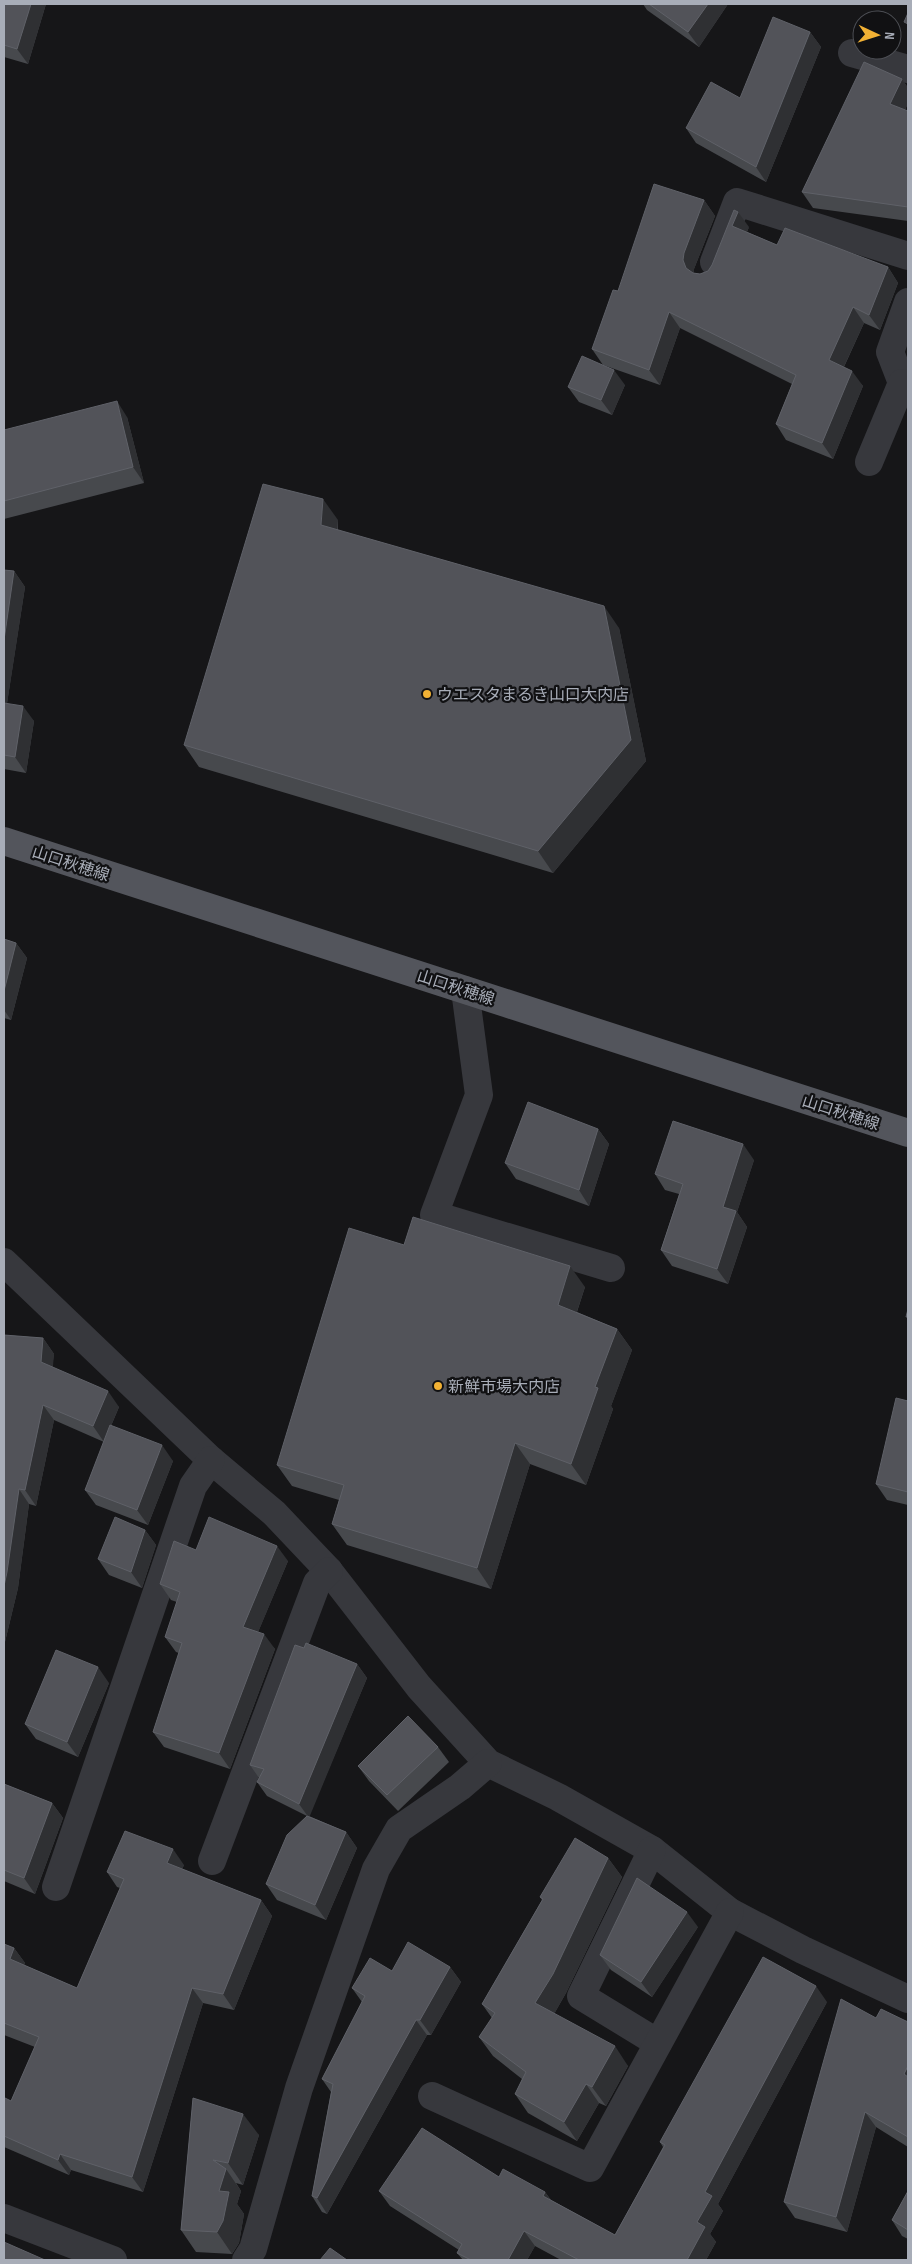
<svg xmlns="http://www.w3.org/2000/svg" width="912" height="2264" viewBox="0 0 912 2264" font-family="'Sofia Sans Condensed','Noto Sans JP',sans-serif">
<rect width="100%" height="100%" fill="#161618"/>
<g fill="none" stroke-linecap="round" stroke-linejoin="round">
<g stroke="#37383d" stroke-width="28">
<path d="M852 53 908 69"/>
<path d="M714 262 737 202 908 256"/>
<path d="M908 302 890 352 902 383 908 385"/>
<path d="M869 462 902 383"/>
<path d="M465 990 479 1095 434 1215 611 1268"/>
<path d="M4 1262 211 1460 274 1513 329 1571 419 1687 488 1763 558 1797 652 1850 730 1912 803 1950 908 1999"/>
<path d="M652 1850 581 1996 658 2043"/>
<path d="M212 1861 317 1583 329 1571"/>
<path d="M56 1887 193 1486 211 1460"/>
<path d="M432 2096 590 2168 730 1912"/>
<path d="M4 2218 113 2260"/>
<path d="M246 2260 253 2249 299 2088 376 1869 399 1829 460 1787 488 1763"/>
</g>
<path stroke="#53555c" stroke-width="28" d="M4 841 908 1133"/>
</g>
<g fill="#47494d">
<path d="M4 4H46L28 64 4 57Z"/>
<path d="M643 4H728L699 47 647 10Z"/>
<path d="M810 32 821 47 766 182 696 143 686 128 740 98Z"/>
<path d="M902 79 908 88V103L905 110 908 111V221L813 208 802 192Z"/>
<path d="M704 200 715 216 694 269V273L700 274 708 271 749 227 747 232 777 245 888 267 898 283 880 330 864 323 844 367 863 386 833 459 786 440 776 424 792 384 680 328 660 385 603 365 592 349 618 291Z"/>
<path d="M625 385 612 415 579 402 568 387Z"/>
<path d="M127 417 144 483 4 519V430Z"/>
<path d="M338 520V530L619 628 646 761 553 873 199 767 184 745Z"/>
<path d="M4 570 14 571 25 587 7 703 34 721 26 773 4 769Z"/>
<path d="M4 939 16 943 27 958 11 1020 4 1018Z"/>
<path d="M598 1129 609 1144 589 1206 516 1179 505 1163Z"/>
<path d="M754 1160 737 1212 747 1227 728 1284 672 1266 661 1250 679 1194 665 1190 655 1174Z"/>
<path d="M404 1245 585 1287 577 1312 617 1329 632 1350 611 1406 613 1409 586 1485 530 1464 491 1589 347 1545 332 1524 339 1500 292 1486 277 1465Z"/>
<path d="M4 1335 43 1338 54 1354 52 1367 119 1407 111 1426 173 1461 148 1525 96 1505 85 1490 104 1442 54 1420 36 1506 29 1504 18 1588 4 1646Z"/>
<path d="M908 1401V1505L887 1500 876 1484Z"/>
<path d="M145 1530 156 1545 142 1588 109 1575 98 1559Z"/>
<path d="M196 1550 288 1561 258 1632 275 1649 230 1769 164 1747 153 1732 179 1653 176 1652 165 1637 177 1602 171 1600 160 1584Z"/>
<path d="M357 1664 367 1678 309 1816 346 1832 357 1848 326 1920 277 1900 266 1884 307 1816 267 1796 257 1782 259 1778 250 1765Z"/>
<path d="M109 1683 78 1757 36 1739 25 1724Z"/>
<path d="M438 1747 449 1762 398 1811 369 1781 358 1766Z"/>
<path d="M4 1784 52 1803 63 1818 35 1894 4 1881Z"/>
<path d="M608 1858 622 1877 566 1993 554 2014 628 2066 606 2106 599 2103 577 2141 528 2113 515 2094 522 2079 493 2056 479 2037 492 2018 482 2004 542 1900 540 1897Z"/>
<path d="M184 1865 182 1869 261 1900 272 1916 234 2010 203 2003 143 2192 71 2170 69 2175 4 2147V2100L11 2101 35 2047 4 2035V1944L14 1948 25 1963 24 1965 77 1988 120 1888 117 1887 107 1872Z"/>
<path d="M698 1927 652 1997 611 1970 600 1955Z"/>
<path d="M450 1967 461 1982 431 2035H427L327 2214 322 2212 312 2196 331 2092 322 2079 362 2002 352 1988 392 1971Z"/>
<path d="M827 2002 718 2204 723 2211 710 2234 716 2242 706 2260H561L535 2246 527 2260H463L457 2253 459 2250 390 2206 379 2191 545 2192 551 2200 615 2235 663 2147 660 2142Z"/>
<path d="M908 2022V2147L876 2127 847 2232 795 2218 784 2202Z"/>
<path d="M193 2098 259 2135 243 2185 236 2183 241 2191 237 2204 244 2214 239 2243 232 2254 196 2252 181 2230Z"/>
<path d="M908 2191V2239L902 2236 892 2220Z"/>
</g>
<g fill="#2f3033">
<path d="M31 4H46L28 64 17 49Z"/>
<path d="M708 4H728L699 47 688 32Z"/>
<path d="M810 32 821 47 766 182 756 167Z"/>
<path d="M902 79 908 88V103L901 119 890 104Z"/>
<path d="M704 200 715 216 694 269V276L686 268 683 260 684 253Z"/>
<path d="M738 212 749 227 743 241 732 226Z"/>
<path d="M888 267 898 283 880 330 869 315Z"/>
<path d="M853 307 864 323 840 375 829 360Z"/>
<path d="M669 312 680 328 660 385 649 370Z"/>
<path d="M614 370 625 385 612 415 601 400Z"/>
<path d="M852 371 863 386 833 459 822 443Z"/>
<path d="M117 401 127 417 144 483 133 467Z"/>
<path d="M323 499 338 520 336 547 321 525Z"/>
<path d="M14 571 25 587 5 717 4 714V640Z"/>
<path d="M604 606 619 628 646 761 553 873 538 851Z"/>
<path d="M23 706 34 721 26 773 15 757Z"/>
<path d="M16 943 27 958 11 1020 4 1010V991Z"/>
<path d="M598 1129 609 1144 589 1206 579 1190Z"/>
<path d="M743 1144 754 1160 737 1212 747 1227 728 1284 717 1269 723 1207Z"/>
<path d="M570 1266 585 1287 572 1326 558 1305Z"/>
<path d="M617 1329 632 1350 611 1406 613 1409 586 1485 571 1464 595 1387Z"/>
<path d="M43 1338 54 1354 52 1378 41 1362Z"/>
<path d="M108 1391 119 1407 104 1442 93 1426Z"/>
<path d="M43 1405 54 1420 36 1506 25 1490Z"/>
<path d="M515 1443 530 1464 491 1589 477 1568Z"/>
<path d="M162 1445 173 1461 148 1525 137 1510Z"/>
<path d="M19 1489 29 1504 18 1588 4 1646V1586Z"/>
<path d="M145 1530 156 1545 142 1588 131 1572Z"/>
<path d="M277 1546 288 1561 254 1642 243 1627Z"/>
<path d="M264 1634 275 1649 230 1769 219 1753Z"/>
<path d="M357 1664 367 1678 309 1818 299 1804Z"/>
<path d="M98 1667 109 1683 78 1757 67 1742Z"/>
<path d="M52 1803 63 1818 35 1894 24 1878Z"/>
<path d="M346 1832 357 1848 326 1920 315 1905Z"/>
<path d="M173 1849 184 1865 178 1878 167 1863Z"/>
<path d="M608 1858 622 1877 566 1993 549 2023 535 2003Z"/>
<path d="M261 1900 272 1916 234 2010 223 1994Z"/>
<path d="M687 1912 698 1927 652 1997 641 1982Z"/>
<path d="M14 1948 25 1963 21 1974 10 1959Z"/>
<path d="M450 1967 461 1982 431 2035 420 2020Z"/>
<path d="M816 1986 827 2002 718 2204 723 2211 710 2234 716 2242 706 2260H687L705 2192Z"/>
<path d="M192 1988 203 2003 143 2192 132 2177Z"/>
<path d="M416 2020 427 2035 327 2214 317 2198Z"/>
<path d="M615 2046 628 2066 606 2106 592 2087Z"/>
<path d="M908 2066V2080L904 2074Z"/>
<path d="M586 2084 599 2103 577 2141 564 2122Z"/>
<path d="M865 2112 876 2127 847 2232 836 2217Z"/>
<path d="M243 2114 259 2135 243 2185 228 2163Z"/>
<path d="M60 2154 71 2170 69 2175 58 2160Z"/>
<path d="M226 2169 241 2191 237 2204 244 2214 239 2243 232 2254 217 2232 219 2191Z"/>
<path d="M545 2192 556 2208 543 2196Z"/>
<path d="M524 2231 535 2246 527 2260H508Z"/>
</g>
<g fill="#525359" stroke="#5f6168">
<path d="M4 4H31L17 49 4 45Z"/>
<path d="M649 4H708L688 32Z"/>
<path d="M908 13V24L904 22Z"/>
<path d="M773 17 810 32 756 167 686 128 711 82 740 98Z"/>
<path d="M864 62 902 79 890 104 908 111V207L802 192Z"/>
<path d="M654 184 704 200 684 253 683 260 686 268 693 273 700 274 708 271 712 265 734 210 738 212 732 226 777 245 785 228 888 267 869 315 853 307 829 360 852 371 822 443 776 424 796 375 669 312 649 370 592 349 613 290 618 291Z"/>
<path d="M582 356 614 370 601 400 568 387Z"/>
<path d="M117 401 133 467 4 501V430Z"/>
<path d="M263 484 323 499 321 525 604 606 631 740 538 851 184 745Z"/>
<path d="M4 570 14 571 4 640Z"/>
<path d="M4 703 23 706 15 757 4 755Z"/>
<path d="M4 939 16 943 4 991Z"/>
<path d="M528 1102 598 1129 579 1190 505 1163Z"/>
<path d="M673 1121 743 1144 723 1207 736 1211 717 1269 661 1250 683 1184 655 1174Z"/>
<path d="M413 1217 570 1266 558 1305 617 1329 595 1387 598 1388 571 1464 515 1443 477 1568 332 1524 344 1485 277 1465 349 1228 404 1245Z"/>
<path d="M908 1309V1317H906Z"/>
<path d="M4 1335 43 1338 41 1362 108 1391 93 1426 43 1405 25 1490 19 1489 7 1572 4 1586Z"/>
<path d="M896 1398 908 1401V1492L876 1484Z"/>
<path d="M110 1425 162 1445 137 1510 85 1490Z"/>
<path d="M115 1517 145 1530 131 1572 98 1559Z"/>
<path d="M209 1517 277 1546 243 1627 264 1634 219 1753 153 1732 182 1643 165 1637 180 1592 160 1584 174 1541 196 1550Z"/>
<path d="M306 1643 357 1664 299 1804 257 1782 264 1769 250 1765 295 1645 304 1648Z"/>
<path d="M56 1650 98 1667 67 1742 25 1724Z"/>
<path d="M408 1716 438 1747 387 1795 358 1766Z"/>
<path d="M4 1784 52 1803 24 1878 4 1870Z"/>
<path d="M307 1816 346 1832 315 1905 266 1884 287 1835Z"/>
<path d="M125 1831 173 1849 167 1863 261 1900 223 1994 192 1988 132 2177 60 2154 58 2160 4 2136V2100L5 2098 11 2101 39 2037 4 2023V1944L14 1948 10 1959 77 1988 124 1879 107 1872Z"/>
<path d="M575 1838 608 1858 553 1974 535 2003 615 2046 592 2087 586 2084 564 2122 515 2094 526 2072 479 2037 495 2013 482 2004 543 1899 540 1897Z"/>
<path d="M637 1878 687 1912 641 1982 600 1955Z"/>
<path d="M408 1942 450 1967 420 2020H416L317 2198 312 2196 333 2084 322 2079 365 1996 352 1988 370 1958 392 1971Z"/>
<path d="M763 1957 816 1986 705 2192 712 2196 697 2222 705 2227 687 2260H579L524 2231 508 2260H471L457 2253 462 2244 379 2191 422 2128 499 2177 503 2169 545 2192 543 2196 615 2235 665 2145 660 2142Z"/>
<path d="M841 1999 876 2018 881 2009 908 2022V2066L904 2074 908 2077V2137L865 2112 836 2217 784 2202Z"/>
<path d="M193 2098 243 2114 228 2163 213 2160 226 2169 219 2191 229 2192 223 2221 217 2232 181 2230Z"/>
<path d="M908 2191V2230L892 2220Z"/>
<path d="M4 2242 45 2260H4Z"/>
<path d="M330 2248 347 2260H320Z"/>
</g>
<g fill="#f2b134" stroke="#111113" stroke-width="2">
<circle cx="427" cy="694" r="5"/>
<circle cx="438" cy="1386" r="5"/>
</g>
<g text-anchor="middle" stroke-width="4.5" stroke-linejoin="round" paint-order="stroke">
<g font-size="16" fill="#a8adb8" stroke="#111113" text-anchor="start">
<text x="437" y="700">ウエスタまるき山口大内店</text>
<text x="448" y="1392">新鮮市場大内店</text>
</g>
<g font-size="16" fill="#a8adb8" stroke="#111113">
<text transform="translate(71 863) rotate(18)" y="6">山口秋穂線</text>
<text transform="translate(456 987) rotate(18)" y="6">山口秋穂線</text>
<text transform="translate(841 1112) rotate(18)" y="6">山口秋穂線</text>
</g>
</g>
<rect width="912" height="2264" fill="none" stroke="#a8adb8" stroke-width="10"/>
<g transform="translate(877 35) rotate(94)"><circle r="24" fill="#111113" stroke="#4d4f55"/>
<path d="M0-4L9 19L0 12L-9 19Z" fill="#f2b134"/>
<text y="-8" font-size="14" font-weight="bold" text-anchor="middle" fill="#a8adb8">N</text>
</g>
</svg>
